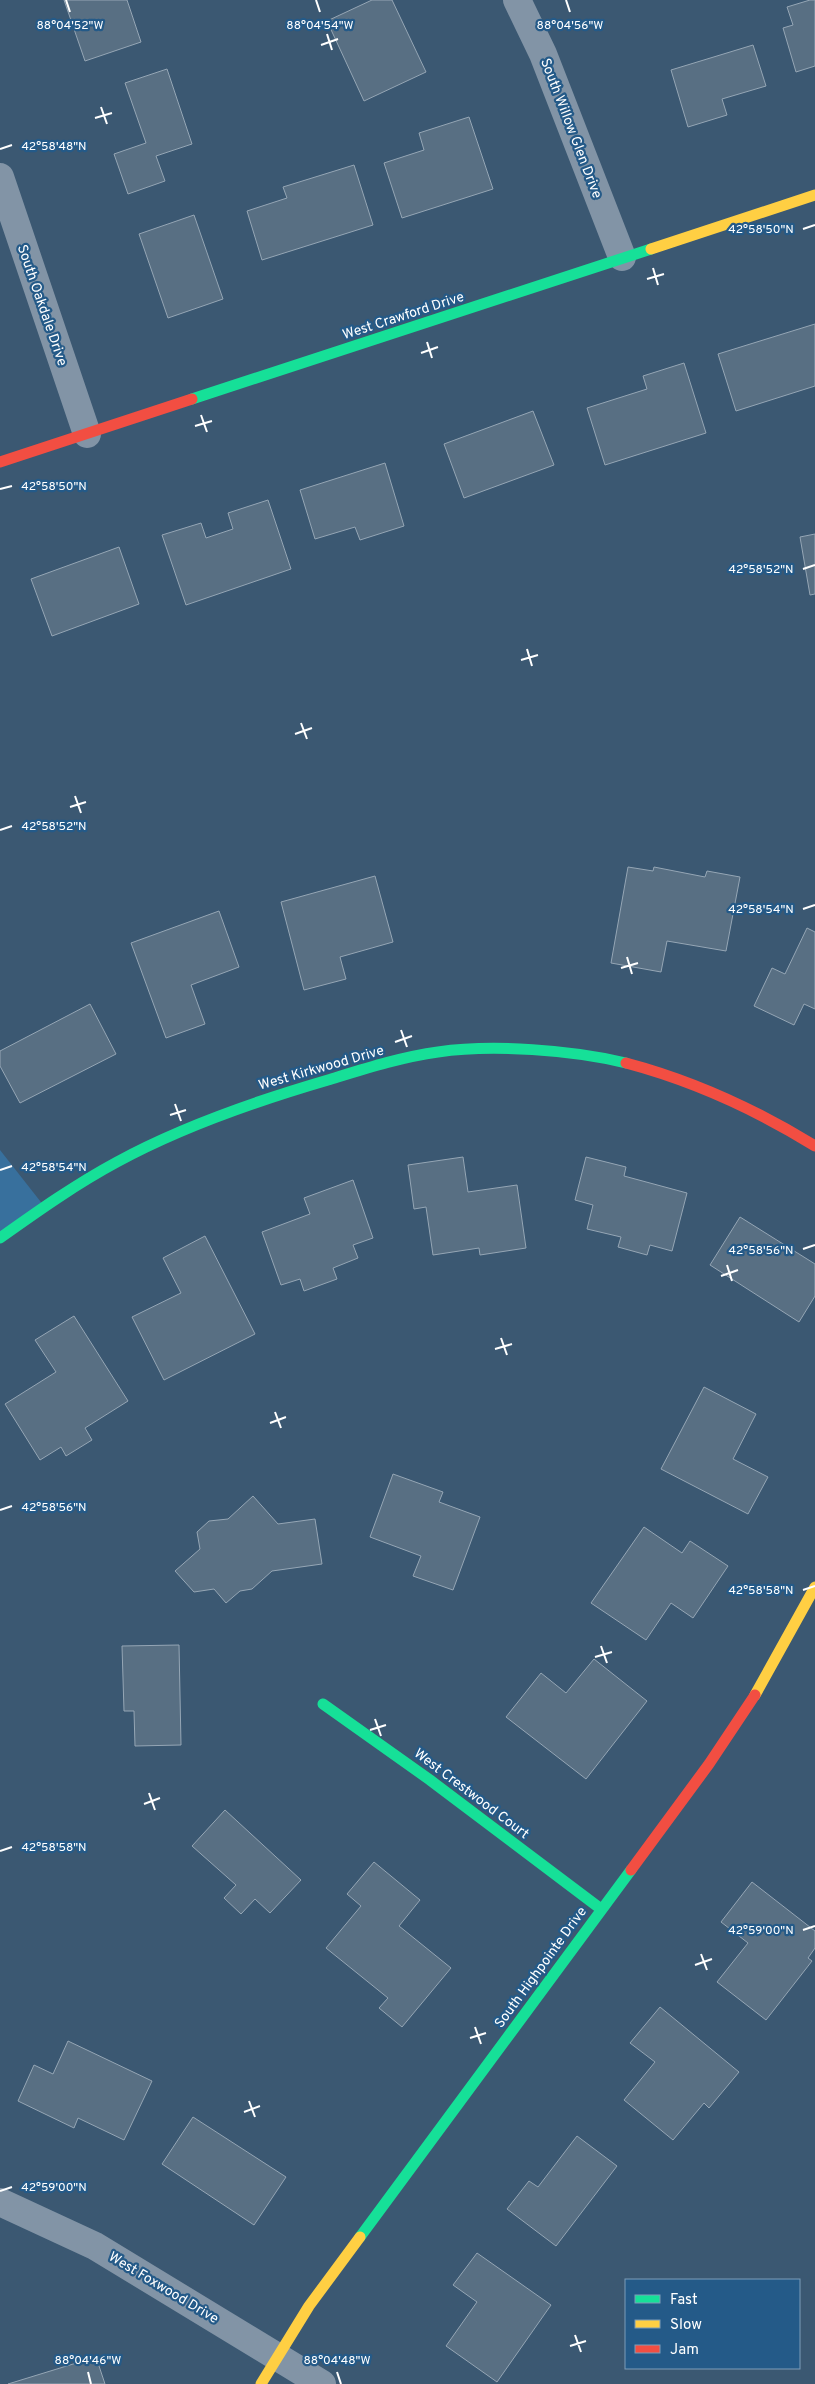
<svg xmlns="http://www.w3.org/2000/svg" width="815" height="2384" viewBox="0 0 815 2384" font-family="Overpass,sans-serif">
<rect width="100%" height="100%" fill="#3b5872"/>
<path fill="#38709d" d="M0 1150 44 1206 0 1238Z"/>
<g fill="#586f83" stroke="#95a6b5">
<path d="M64 0H127L141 42 85 61Z"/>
<path d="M372 0H392L426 72 364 101 327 21Z"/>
<path d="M810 0H815V66L796 72 783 28 793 25 787 7Z"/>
<path d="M753 45 766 86 722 99 727 115 688 127 671 70Z"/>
<path d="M167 69 192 144 156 156 165 181 128 194 114 154 146 143 125 83Z"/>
<path d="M469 117 493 189 402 218 384 163 424 150 419 133Z"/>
<path d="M354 165 373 225 262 260 247 211 287 198 283 187Z"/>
<path d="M194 215 223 299 168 318 139 234Z"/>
<path d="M815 324V386L736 411 718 354Z"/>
<path d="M684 363 706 433 605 465 587 408 647 389 643 376Z"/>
<path d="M533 411 554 465 464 498 444 444Z"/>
<path d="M385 463 404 526 360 540 355 527 315 539 300 490Z"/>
<path d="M268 500 291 569 186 605 162 535 201 523 206 538 233 529 228 513Z"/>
<path d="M815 534V594L810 595 800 537Z"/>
<path d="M119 547 139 604 52 636 31 579Z"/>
<path d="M628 867 653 871 654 867 705 877 707 871 740 877 726 951 667 941 661 972 611 963Z"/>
<path d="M375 876 393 942 340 957 346 979 304 990 281 902Z"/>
<path d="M219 911 239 967 191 985 205 1024 166 1038 131 943Z"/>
<path d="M807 928 815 932V1009L804 1004 794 1025 754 1006 772 968 785 974Z"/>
<path d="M90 1004 116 1054 20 1103 0 1066V1051Z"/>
<path d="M463 1157 468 1192 517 1185 526 1248 480 1255 479 1248 433 1255 426 1207 414 1209 408 1165Z"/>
<path d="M586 1157 626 1167 624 1176 687 1193 672 1251 650 1245 647 1255 618 1247 621 1237 587 1229 593 1205 575 1200Z"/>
<path d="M353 1180 373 1238 353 1245 358 1258 333 1268 337 1279 304 1291 300 1279 281 1285 262 1232 310 1214 304 1198Z"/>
<path d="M740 1217 815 1264V1296L799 1322 710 1265Z"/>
<path d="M205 1236 255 1334 164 1380 132 1317 181 1293 163 1258Z"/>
<path d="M74 1316 128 1401 85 1428 92 1440 66 1456 61 1447 40 1460 5 1404 56 1372 35 1340Z"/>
<path d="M704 1387 756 1414 733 1459 768 1477 748 1514 661 1469Z"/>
<path d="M393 1474 443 1492 439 1502 480 1517 453 1590 413 1576 421 1556 370 1537Z"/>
<path d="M253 1496 278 1524 315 1519 322 1564 272 1571 252 1589 240 1591 226 1603 214 1589 194 1592 175 1571 200 1549 197 1532 209 1521 228 1519Z"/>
<path d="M644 1527 682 1553 690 1541 728 1566 693 1618 671 1603 646 1640 591 1603Z"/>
<path d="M179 1645 181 1745 135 1746 134 1711H124L122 1646Z"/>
<path d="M594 1659 647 1701 586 1779 506 1717 541 1673 566 1693Z"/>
<path d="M225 1810 301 1880 270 1913 255 1899 241 1914 224 1898 236 1885 192 1846Z"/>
<path d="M374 1862 420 1900 399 1926 451 1968 402 2027 379 2008 388 1998 326 1948 361 1906 347 1894Z"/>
<path d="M752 1882 815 1931V1948L808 1958 812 1961 766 2020 717 1982 748 1943 721 1922Z"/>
<path d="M660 2007 739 2072 709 2108 704 2103 673 2140 624 2100 655 2062 630 2043Z"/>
<path d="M68 2041 152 2081 124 2140 78 2118 74 2128 18 2101 34 2065 53 2074Z"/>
<path d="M193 2117 286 2177 254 2225 162 2164Z"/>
<path d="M577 2136 617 2166 556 2246 507 2209 529 2181 538 2187Z"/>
<path d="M477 2253 551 2305 497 2382 446 2346 477 2302 453 2285Z"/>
<path d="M96 2357 105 2384H8Z"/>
</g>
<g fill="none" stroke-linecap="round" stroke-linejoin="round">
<g stroke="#8294a6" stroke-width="28">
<path d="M517 0 543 54 622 257"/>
<path d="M0 177 87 434"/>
<path d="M0 2202 95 2246 322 2384"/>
</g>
<g stroke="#16e098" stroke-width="11">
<path d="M192 399 651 249"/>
<path d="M0 1238C38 1211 76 1184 117 1162 183 1126 256 1101 328 1080 364 1069 401 1057 438 1052 492 1044 573 1050 626 1063"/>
<path d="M323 1704 430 1780 601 1909"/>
<path d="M360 2237 631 1870"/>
</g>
<g stroke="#ffcf43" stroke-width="11">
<path d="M651 249 815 195"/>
<path d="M755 1695 815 1587"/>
<path d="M261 2384 309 2306 360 2237"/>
</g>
<g stroke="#f24e42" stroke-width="11">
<path d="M0 462 192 399"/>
<path d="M626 1063C694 1081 755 1109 815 1146"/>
<path d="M631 1870 709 1764 755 1695"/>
</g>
</g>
<path fill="none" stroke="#fff" stroke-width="2" d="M66 0 70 12M316 0 320 12M566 0 570 12M327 34 332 50M321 45 338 39M101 107 107 124M95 118 112 113M0 149 12 145M803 229 815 225M653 268 658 285M647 279 664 274M427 342 432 358M421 353 438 347M201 415 207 432M195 426 212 421M0 489 12 486M803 569 815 565M527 649 532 666M521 660 538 655M301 723 307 739M295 734 312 728M75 796 81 813M70 807 86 802M0 830 12 826M803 909 815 905M627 957 632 974M621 968 638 963M401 1030 407 1047M395 1042 412 1036M175 1104 181 1121M170 1115 186 1110M0 1170 12 1166M803 1249 815 1245M727 1265 732 1281M721 1276 738 1270M501 1338 507 1355M495 1349 512 1344M275 1412 281 1428M270 1423 286 1417M0 1510 12 1506M803 1590 815 1586M601 1646 607 1663M595 1657 612 1652M375 1719 381 1736M370 1730 386 1725M149 1793 155 1810M144 1804 160 1798M0 1851 12 1847M803 1930 815 1926M701 1954 707 1970M695 1965 712 1959M475 2027 481 2044M470 2038 486 2033M249 2101 255 2117M244 2112 260 2106M0 2191 12 2187M575 2335 581 2352M570 2346 586 2341M88 2372 91 2384M337 2372 341 2384"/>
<g text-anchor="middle" stroke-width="4.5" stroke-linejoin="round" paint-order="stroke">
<g font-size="14" fill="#fff" stroke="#245a88">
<text transform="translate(572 128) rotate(69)" y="5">South Willow Glen Drive</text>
<text transform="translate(43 305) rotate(71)" y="5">South Oakdale Drive</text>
<text transform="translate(403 315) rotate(-18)" y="5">West Crawford Drive</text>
<text transform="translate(321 1067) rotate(-16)" y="5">West Kirkwood Drive</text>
<text transform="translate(472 1793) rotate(37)" y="5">West Crestwood Court</text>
<text transform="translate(540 1967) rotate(-54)" y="5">South Highpointe Drive</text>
<text transform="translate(164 2287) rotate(31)" y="5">West Foxwood Drive</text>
</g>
</g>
<g font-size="12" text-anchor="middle" fill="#fff" stroke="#245a88" stroke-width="4.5" stroke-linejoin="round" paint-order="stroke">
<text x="70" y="29">88°04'52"W</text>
<text x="320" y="29">88°04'54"W</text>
<text x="570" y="29">88°04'56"W</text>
<text x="54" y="150">42°58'48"N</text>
<text x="761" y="233">42°58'50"N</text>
<text x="54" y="490">42°58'50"N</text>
<text x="761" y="573">42°58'52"N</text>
<text x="54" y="830">42°58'52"N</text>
<text x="761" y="913">42°58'54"N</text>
<text x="54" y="1171">42°58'54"N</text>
<text x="761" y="1254">42°58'56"N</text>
<text x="54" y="1511">42°58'56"N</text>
<text x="761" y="1594">42°58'58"N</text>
<text x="54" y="1851">42°58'58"N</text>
<text x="761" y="1934">42°59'00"N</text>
<text x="54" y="2191">42°59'00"N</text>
<text x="88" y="2364">88°04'46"W</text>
<text x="337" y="2364">88°04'48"W</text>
</g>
<rect x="625" y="2279" width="175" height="90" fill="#245a88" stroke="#7c9cb8"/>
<rect x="635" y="2295" width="25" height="8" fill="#16e098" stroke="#7c9cb8"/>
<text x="670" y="2304" font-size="15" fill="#ffffff">Fast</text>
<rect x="635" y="2320" width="25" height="8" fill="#ffcf43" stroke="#7c9cb8"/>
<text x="670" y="2329" font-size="15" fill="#ffffff">Slow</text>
<rect x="635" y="2345" width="25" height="8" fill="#f24e42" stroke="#7c9cb8"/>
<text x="670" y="2354" font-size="15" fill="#ffffff">Jam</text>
</svg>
